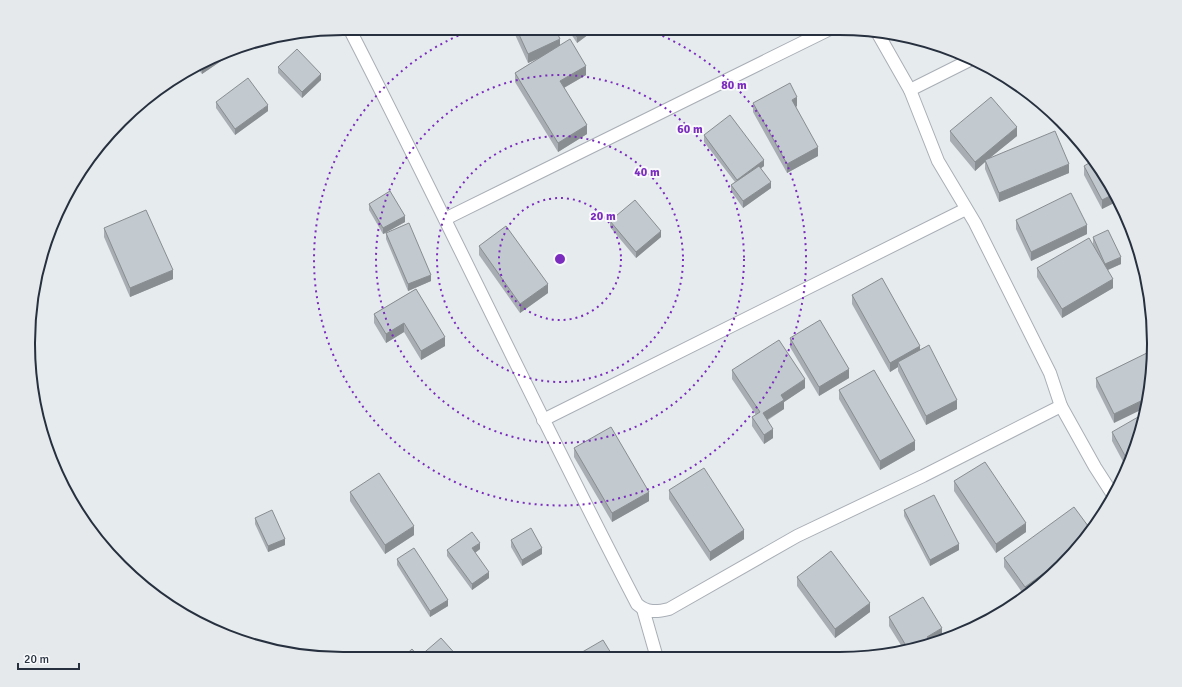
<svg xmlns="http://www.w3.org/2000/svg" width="1182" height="687" viewBox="0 0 1182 687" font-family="Signika,sans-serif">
<rect width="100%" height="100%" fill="#e6ebee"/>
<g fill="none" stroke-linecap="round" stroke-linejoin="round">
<g stroke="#a9afb6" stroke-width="14">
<g id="minor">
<path d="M349 28C447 219 538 414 637 604 647 613 657 612 669 609L797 536 923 476 1061 406"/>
<path d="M877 32 910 90 938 161 975 223 1050 373 1061 406 1095 467 1113 495"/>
<path d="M910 90 970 60"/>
<path d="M445 219 830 29"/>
<path d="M543 420 966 209"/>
<path d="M643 609 657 658"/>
</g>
</g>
<use href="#minor" stroke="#fff" stroke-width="12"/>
</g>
<g fill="#a7adb2">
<path d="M512 28H555L560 46 586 75 564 88 587 134 558 152 515 82V73L542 56 528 63Z"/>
<path d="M567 28H597L577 43Z"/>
<path d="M224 54V59L202 74 198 69Z"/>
<path d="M278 67 321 80 302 98 278 73Z"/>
<path d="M216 102 268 111 235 135 216 108Z"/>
<path d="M753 103 797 106 796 107 818 156 787 173 753 112Z"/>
<path d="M950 131 1017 136 991 157 1069 173 999 202 985 169V162L975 171 950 141Z"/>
<path d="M704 135 764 166 761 168 771 188 743 208 731 191V185L735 182 704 142Z"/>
<path d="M1084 166 1101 168 1118 201 1102 209 1084 175Z"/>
<path d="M369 204 405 222 387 232 431 281 408 291 386 239V233L383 234 369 210Z"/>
<path d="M1016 220 1087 234 1031 261 1016 229Z"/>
<path d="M610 221 661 237 636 258 610 227Z"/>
<path d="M104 228 173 279 130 297 104 237Z"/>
<path d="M1093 237 1121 264 1108 270 1113 288 1062 318 1037 277V268L1096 251 1093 244Z"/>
<path d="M479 246 548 293 520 313 479 255Z"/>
<path d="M1147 280 1148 282 1149 289 1147 287Z"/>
<path d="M416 289 445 346 421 360 404 332 386 343 374 323V314Z"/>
<path d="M852 295 920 350 957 409 926 425 898 371V367L890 372 852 304Z"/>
<path d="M790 338 849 378 819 396 790 347Z"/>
<path d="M1153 350 1114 423 1096 387V378Z"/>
<path d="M732 370 805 388 784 402V409L768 420 773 438 764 444 752 426V417L756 415 732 379Z"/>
<path d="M839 390 915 450 880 470 839 399Z"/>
<path d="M1112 432 1130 464 1127 469 1112 441Z"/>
<path d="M574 448 649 501 612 522 574 457Z"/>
<path d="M954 481 1026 532 996 553 954 491Z"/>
<path d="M669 490 744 539 710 561 669 499Z"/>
<path d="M350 492 414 535 385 554 350 501Z"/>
<path d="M904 510 959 550 930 566 904 516Z"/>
<path d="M255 518 285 545 268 552 255 524Z"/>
<path d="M511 540 542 554 522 566 511 547Z"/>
<path d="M480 549 475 553 489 578 472 590 447 556V550Z"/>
<path d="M1004 558 1061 567 1024 595 1004 567Z"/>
<path d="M397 559 448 606 430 617 397 565Z"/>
<path d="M797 577 870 612 835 638 797 586Z"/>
<path d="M889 617 942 637 932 644 904 650 889 626Z"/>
</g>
<g fill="#888d91">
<path d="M589 28H597L577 43V37Z"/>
<path d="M560 39V49L528 63V54Z"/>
<path d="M224 54V59L202 74V68L216 59Z"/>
<path d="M586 66V75L560 90V81Z"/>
<path d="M321 74V80L302 98V92Z"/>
<path d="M797 97V106L792 109V100Z"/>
<path d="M268 105V111L235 135V129Z"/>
<path d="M587 125V134L558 152V143Z"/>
<path d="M1017 127V136L986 161 985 160V162L975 171V162Z"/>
<path d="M818 147V156L787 173V164Z"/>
<path d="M764 160V166L737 186V180Z"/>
<path d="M1069 164V173L999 202V193Z"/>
<path d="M771 182V188L743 208V201Z"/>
<path d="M1114 194 1118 201 1102 209V200Z"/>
<path d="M405 216V222L383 234V228Z"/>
<path d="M1087 225V234L1031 261V252Z"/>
<path d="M661 231V237L636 258V252Z"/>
<path d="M1121 257V264L1105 271V264Z"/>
<path d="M173 270V279L130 297V288Z"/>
<path d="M431 275V281L408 291V284Z"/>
<path d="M1113 279V288L1062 318V309Z"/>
<path d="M548 284V293L520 313V304Z"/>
<path d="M404 323V332L386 343V334Z"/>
<path d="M445 337V346L421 360V351Z"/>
<path d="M920 346V355L898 362V367L890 372V363Z"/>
<path d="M849 369V378L819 396V387Z"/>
<path d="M805 379V388L784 402V409L763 422V413L781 395Z"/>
<path d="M1149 397 1147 407 1114 423V414Z"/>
<path d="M957 400V409L926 425V416Z"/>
<path d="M773 429V438L764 444V435Z"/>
<path d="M915 441V450L880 470V461Z"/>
<path d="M649 492V501L612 522V513Z"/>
<path d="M1026 523V532L996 553V544Z"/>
<path d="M414 526V535L385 554V545Z"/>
<path d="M744 530V539L710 561V552Z"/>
<path d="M285 539V545L268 552V546Z"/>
<path d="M480 543V549L472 555V548Z"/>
<path d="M959 544V550L930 566V560Z"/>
<path d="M542 548V554L522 566V560Z"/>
<path d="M1074 551 1061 567 1025 595V587Z"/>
<path d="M489 572V578L472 590V584Z"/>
<path d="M448 600V606L430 617V611Z"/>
<path d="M870 603V612L835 638V629Z"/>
<path d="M942 628V637L931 644 927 637Z"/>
</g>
<g fill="#c2c9cf" stroke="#888d91">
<path d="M516 28H555L560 39 528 54Z"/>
<path d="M571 28H589L577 37Z"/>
<path d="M570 39 586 66 560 81 587 125 558 143 515 73Z"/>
<path d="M297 49 321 74 302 92 278 67Z"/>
<path d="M216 59 202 68 201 67Z"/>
<path d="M248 78 268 105 235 129 216 102Z"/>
<path d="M790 83 797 97 792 100 818 147 787 164 753 103Z"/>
<path d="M991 97 1017 127 975 162 950 131Z"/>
<path d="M730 115 764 160 737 180 704 135Z"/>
<path d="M1055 131 1069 164 999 193 985 160Z"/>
<path d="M1094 160 1101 168 1114 194 1102 200 1084 166Z"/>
<path d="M759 166 771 182 743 201 731 185Z"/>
<path d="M390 191 405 216 383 228 369 204Z"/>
<path d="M1071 193 1087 225 1031 252 1016 220Z"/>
<path d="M635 200 661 231 636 252 610 221Z"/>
<path d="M146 210 173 270 130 288 104 228Z"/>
<path d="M409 223 431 275 408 284 386 233Z"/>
<path d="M506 226 548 284 520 304 479 246Z"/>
<path d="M1108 230 1121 257 1105 264 1093 237Z"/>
<path d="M1089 238 1113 279 1062 309 1037 268Z"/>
<path d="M882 278 920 346 890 363 852 295Z"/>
<path d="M416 289 445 337 421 351 404 323 386 334 374 314Z"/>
<path d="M820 320 849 369 819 387 790 338Z"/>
<path d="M779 340 805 379 781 395 784 400 763 413 773 429 764 435 752 417 760 412 732 370Z"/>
<path d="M929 345 957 400 926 416 898 362Z"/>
<path d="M1153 350 1149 397 1114 414 1096 378Z"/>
<path d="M874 370 915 441 880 461 839 390Z"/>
<path d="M1145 413 1131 462 1129 463 1112 432Z"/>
<path d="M611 427 649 492 612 513 574 448Z"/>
<path d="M985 462 1026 523 996 544 954 481Z"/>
<path d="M704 468 744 530 710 552 669 490Z"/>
<path d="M379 473 414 526 385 545 350 492Z"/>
<path d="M934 495 959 544 930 560 904 510Z"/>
<path d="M1074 507 1091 530 1074 551 1025 587 1004 558Z"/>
<path d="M272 510 285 539 268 546 255 518Z"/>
<path d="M531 528 542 548 522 560 511 540Z"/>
<path d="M472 532 480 543 472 548 489 572 472 584 447 550Z"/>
<path d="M414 548 448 600 430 611 397 559Z"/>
<path d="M831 551 870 603 835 629 797 577Z"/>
<path d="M923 597 942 628 927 637 932 644 908 649 889 617Z"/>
<path d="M441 638 459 658H402L412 649 419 657Z"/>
<path d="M603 640 614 658H572Z"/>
</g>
<g fill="none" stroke="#7b2cbf" stroke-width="2" stroke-dasharray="2 4">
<circle cx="560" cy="259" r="61"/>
<circle cx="560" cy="259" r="123"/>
<circle cx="560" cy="259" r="184"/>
<path d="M646 29A246 246 0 1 1 474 29"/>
</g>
<path d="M0 0H1182V687H0ZM343 35H839A308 308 0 0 1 1147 343V344A308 308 0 0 1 839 652H343A308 308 0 0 1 35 344V343A308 308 0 0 1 343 35Z" fill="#e6e9eb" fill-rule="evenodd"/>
<path fill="none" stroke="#26303f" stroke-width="2" d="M343 35H839A308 308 0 0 1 1147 343V344A308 308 0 0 1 839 652H343A308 308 0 0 1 35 344V343A308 308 0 0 1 343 35Z"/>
<circle cx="560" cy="259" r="6" fill="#7b2cbf" stroke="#f7f9fa" stroke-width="2"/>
<g font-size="12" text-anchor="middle" font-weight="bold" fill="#7b2cbf" stroke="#f7f9fa" stroke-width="4" stroke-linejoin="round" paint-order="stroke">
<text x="734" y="89">80 m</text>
<text x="690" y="133">60 m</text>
<text x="647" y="176">40 m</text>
<text x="603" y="220">20 m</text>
</g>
<path d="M18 663v6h61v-6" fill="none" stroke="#26303f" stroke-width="2"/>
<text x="24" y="663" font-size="12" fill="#26303f" stroke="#f7f9fa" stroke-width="3" paint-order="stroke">20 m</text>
</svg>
